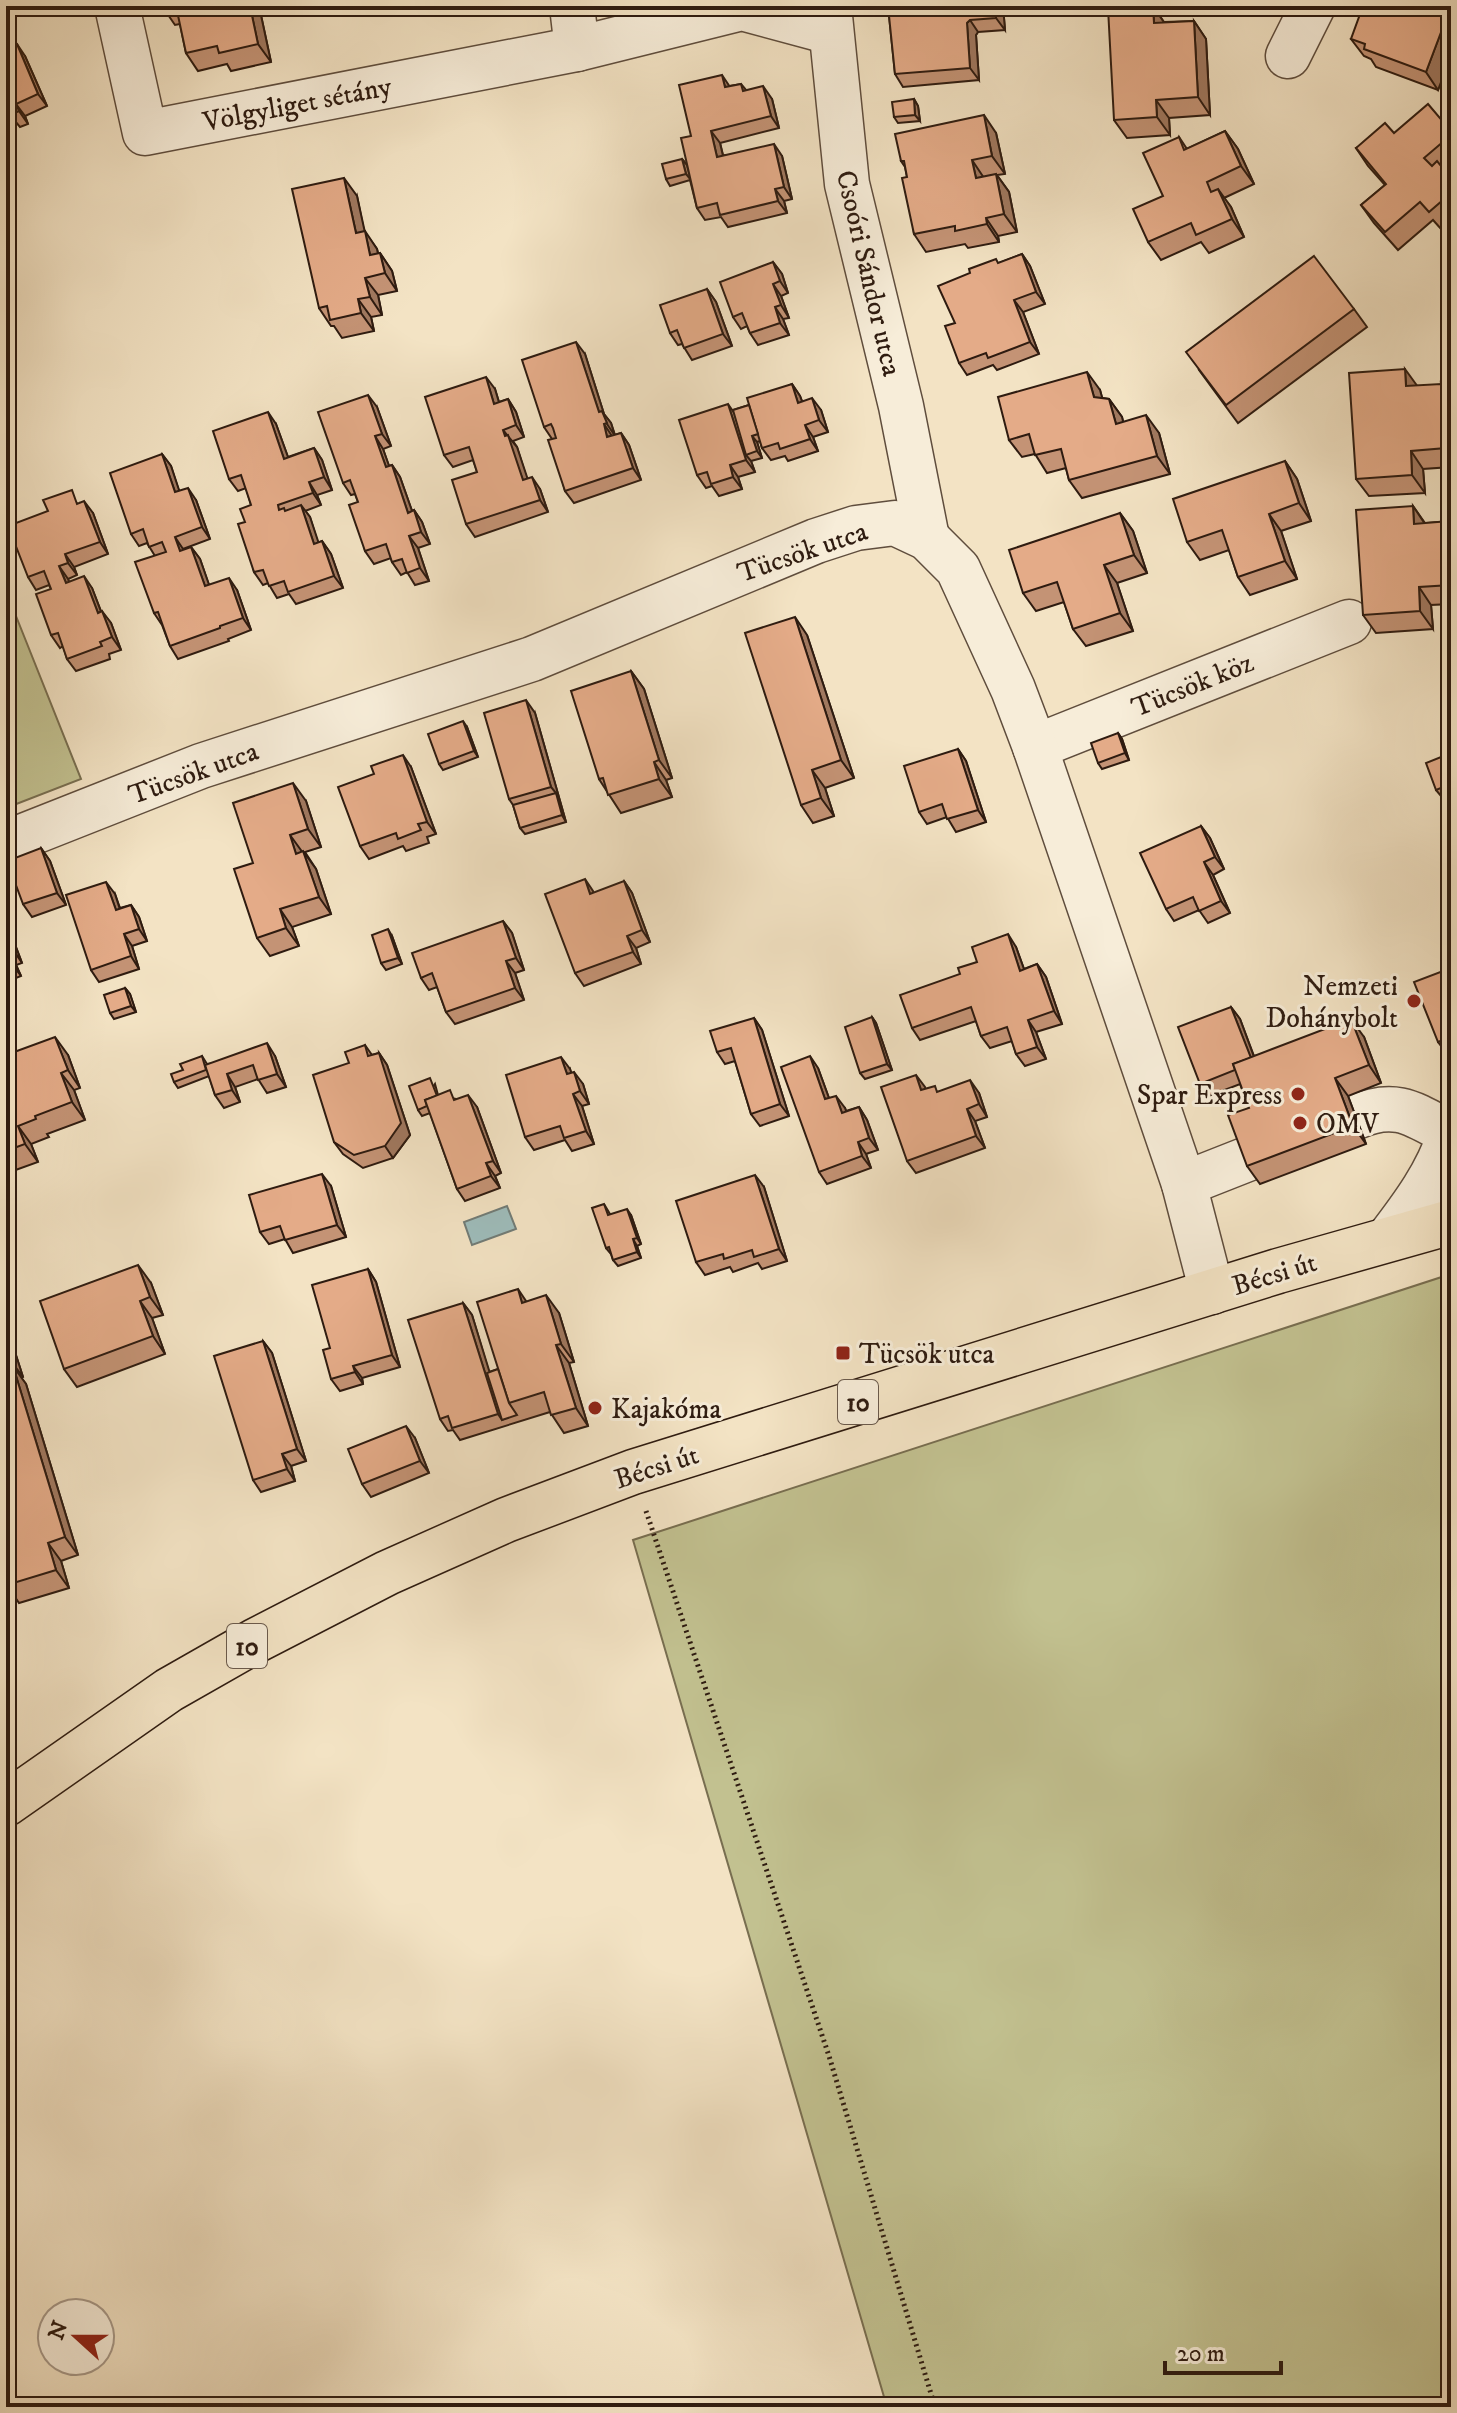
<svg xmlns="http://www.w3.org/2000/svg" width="1457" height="2413" viewBox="0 0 1457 2413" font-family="'IM FELL DW Pica',serif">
<rect width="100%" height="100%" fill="#f3e3c4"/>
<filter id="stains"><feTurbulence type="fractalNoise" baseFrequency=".0025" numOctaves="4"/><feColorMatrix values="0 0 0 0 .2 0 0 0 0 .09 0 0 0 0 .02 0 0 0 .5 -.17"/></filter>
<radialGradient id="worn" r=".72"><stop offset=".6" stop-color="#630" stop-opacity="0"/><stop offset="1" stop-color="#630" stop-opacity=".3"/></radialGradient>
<g fill="#c2c190" stroke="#786e50" stroke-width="2">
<path d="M6 591 81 779 6 808Z"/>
<path d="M1451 1274V2407H887L633 1540Z"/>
</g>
<path fill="#9ebdbc" stroke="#717c77" stroke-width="2" d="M507 1206 516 1229 472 1245 464 1222Z"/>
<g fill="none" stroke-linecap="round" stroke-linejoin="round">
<g stroke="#5f4d3d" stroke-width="47">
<g id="minor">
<path d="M117 6 145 133 577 49 742 8 831 32"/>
<path d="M572 6 577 49"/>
<path d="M829 6 847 184 901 406 927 538"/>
<path d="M1288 56 1313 6"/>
<path d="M1035 747 1349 622"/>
<path d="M6 843 201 766 532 659 816 541 856 528 895 523 927 538 958 569 1013 689 1035 747 1184 1184 1212 1292"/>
<path d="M1356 1117C1397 1099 1415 1115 1451 1134"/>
<path d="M1184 1184 1250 1158"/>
<path d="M1388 1239C1414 1205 1437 1174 1450 1134"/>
</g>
</g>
<g stroke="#2e1b10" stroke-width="47">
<path id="major" d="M6 1804 169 1690 255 1641 387 1573 506 1520 633 1472 1278 1271 1451 1222"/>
</g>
<path stroke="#2e1b10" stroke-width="5" stroke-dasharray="2 4" stroke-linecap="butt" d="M646 1511 829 2056 935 2407"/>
<use href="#minor" stroke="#f7edd9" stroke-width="44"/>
<use href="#major" stroke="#f3e3c4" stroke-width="44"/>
</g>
<g fill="#c49375" stroke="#2e1b10" stroke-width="2">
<path d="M162 6H259L271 62 231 71 227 64 198 71 186 53 180 24 175 25Z"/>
<path d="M888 6H1003L1005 30 978 32 976 35 979 80 903 87 895 74Z"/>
<path d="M1153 6 1164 22 1194 21 1206 39 1210 115 1169 118 1170 135 1127 138 1114 120Z"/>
<path d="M1451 6V56L1438 90 1376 67 1371 59 1364 56 1351 39Z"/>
<path d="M6 48 25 56 47 106 25 116 28 124 20 127 15 121 6 125Z"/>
<path d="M741 84 746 90 772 99 779 128 720 143 723 155 782 156 792 199 784 201 787 213 728 227 721 217 705 220 697 208 690 180 670 186 666 179 682 159 687 165 691 136 730 86Z"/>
<path d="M914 99 918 106 920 121 898 123 894 117Z"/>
<path d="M1225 131 1238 149 1254 184 1224 198 1231 207 1244 237 1209 253 1201 242 1161 260 1148 242 1163 196 1179 137 1187 149Z"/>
<path d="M1451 131V164L1444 170 1451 178V222L1442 230 1433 220 1398 250 1374 223 1361 205 1385 185 1368 166 1356 148 1394 133Z"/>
<path d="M996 133 1005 174 997 175 1009 192 1017 232 998 236 999 242 968 248 965 244 926 252 914 234 907 177 905 167 901 161Z"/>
<path d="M357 196 364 231 377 249 378 253H380L392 271 397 291 378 295 382 315 371 317 374 331 342 338 334 326H331L319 308Z"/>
<path d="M1022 254 1030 266 1045 304 1023 312 1039 354 997 370 993 365 967 375 959 363 999 263Z"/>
<path d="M773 262 782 274 788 293 781 296 789 318 783 319 789 335 758 345 750 333 747 326 741 329 733 317Z"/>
<path d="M707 289 716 302 732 346 692 360 682 344 678 345 670 333Z"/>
<path d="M1354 309 1367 327 1238 423 1199 370Z"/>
<path d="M585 354 604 414 611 423 615 435 621 433 629 445 641 480 574 503 565 491 552 439 544 427Z"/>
<path d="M792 384 800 396 802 401 821 410 828 432 813 437 818 451 788 461 785 456 771 460 762 448 760 441 757 442 762 458 751 461 755 472 738 477 742 489 719 496 712 486 706 488 697 475 733 410 749 405Z"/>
<path d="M1416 386 1451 398V467L1423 469 1425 493 1369 496 1356 479Z"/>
<path d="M495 389 499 402 508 399 516 412 524 437 513 441 517 447 527 479 540 489 548 512 475 537 466 524 477 472 473 460 453 467 444 455Z"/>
<path d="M1100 390 1102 398 1109 399 1122 417 1123 422 1159 433 1170 474 1082 498 1069 480 1066 468 1047 473 1035 454 1022 457 1009 440Z"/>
<path d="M377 407 391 446 383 449 389 466 392 465 400 477 412 511 414 510 422 522 430 544 418 548 429 581 415 585 407 572 401 575 392 562 391 558 374 564 365 551 358 502 355 494 351 495 343 483Z"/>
<path d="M276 424 288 457 314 448 322 460 332 490 317 495 321 505 305 511 310 517 318 543 322 541 331 554 343 588 296 604 289 594 277 598 268 583 263 585 254 572 245 522 251 505 246 488 238 491 229 479Z"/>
<path d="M162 454 171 466 179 491 196 500 210 539 183 549 184 550 191 547 200 559 209 585 237 590 251 630 228 639 229 641 178 659 170 646 162 625 154 613 155 556 147 543 139 546 131 534Z"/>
<path d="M1285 461 1297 479 1311 521 1281 531 1297 579 1250 595 1238 577 1229 550 1200 560 1187 542Z"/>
<path d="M80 503 93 513 108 554 74 567 77 575 68 579 69 582 92 588 101 611 111 623 121 650 109 654 110 659 76 671 67 659 63 646 60 648 51 635V589L49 585 36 590 28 577Z"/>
<path d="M1413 506 1425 523 1450 521 1451 523V604L1431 605 1433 629 1376 633 1363 615Z"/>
<path d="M1120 513 1133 531 1147 573 1117 583 1133 631 1086 646 1073 629 1064 602 1036 611 1023 593Z"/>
<path d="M807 635 854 778 825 788 834 816 813 823 801 805Z"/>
<path d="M631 671 644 689 672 778 666 780 672 797 621 813 599 779Z"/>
<path d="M535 713 566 822 525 834 520 828 513 805 509 799Z"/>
<path d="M467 727 478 757 443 770 439 764Z"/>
<path d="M1118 733 1122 739 1129 760 1102 769 1098 763Z"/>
<path d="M958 749 966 761 986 822 956 832 947 817 927 824 919 812Z"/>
<path d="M1451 753V792L1441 796 1436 790Z"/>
<path d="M411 767 436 834 427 837 429 843 406 851 403 846 369 859 360 846Z"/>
<path d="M306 801 321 847 305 852 316 869 331 914 292 927 299 946 270 956 257 938 253 863Z"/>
<path d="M1201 826 1210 838 1224 869 1213 875 1230 913 1208 923 1199 910 1174 921 1166 909Z"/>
<path d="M41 848 50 861 66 905 32 917 23 904Z"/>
<path d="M624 881 632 893 650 942 636 948 641 964 584 986 575 973Z"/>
<path d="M115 894 120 908 131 905 139 917 147 941 132 946 139 969 99 982 91 970Z"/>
<path d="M503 921 512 933 524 970 515 973 524 1000 455 1024 446 1012 437 987 429 990 421 978Z"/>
<path d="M6 927 11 934 22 963 16 965 21 976 6 982Z"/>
<path d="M392 936 402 964 386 970 381 963Z"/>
<path d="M1016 947 1024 969 1037 964 1046 977 1062 1024 1036 1032 1046 1059 1025 1066 1016 1054 1012 1041 990 1048 981 1036 976 1021 920 1040 912 1028 960 974 977 962Z"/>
<path d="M1443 971 1451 981V1052L1447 1054 1438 1042Z"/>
<path d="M125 988 130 994 136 1012 114 1019 110 1013Z"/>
<path d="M1231 1007 1240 1019 1254 1056 1364 1037 1381 1083 1348 1096 1366 1144 1260 1184 1247 1166 1249 1108 1240 1084 1209 1096 1200 1084Z"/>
<path d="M872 1017 876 1023 892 1070 865 1079 860 1073Z"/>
<path d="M754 1018 762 1030 789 1116 760 1126 751 1114 735 1061 725 1064 717 1052Z"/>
<path d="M6 1042 10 1053 68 1055 80 1088 74 1090 85 1120 47 1134 49 1137 31 1144 38 1162 10 1172 6 1167Z"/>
<path d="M365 1045 372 1055 379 1053 387 1065 410 1135 393 1158 363 1168 343 1154 334 1142 349 1063Z"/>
<path d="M202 1056 207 1064 275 1056 286 1087 267 1093 258 1079 235 1087 240 1102 224 1108 215 1095 209 1076 178 1088 174 1082Z"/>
<path d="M818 1068 829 1098 845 1108 846 1111 859 1107 867 1120 878 1150 866 1154 871 1168 827 1184 819 1172Z"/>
<path d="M570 1069 571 1073 583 1084 589 1104 582 1106 594 1144 572 1151 565 1140 534 1150 525 1137Z"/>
<path d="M435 1084 438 1095 456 1099 477 1107 501 1173 495 1176 500 1188 465 1201 457 1189 430 1113 422 1116 418 1110Z"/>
<path d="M925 1087V1089L939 1092 979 1093 987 1117 975 1121 985 1148 916 1173 907 1161Z"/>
<path d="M331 1186 346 1237 293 1253 285 1239 269 1244 260 1232Z"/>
<path d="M764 1187 787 1261 762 1269 758 1263 733 1272 730 1267 705 1275 696 1262Z"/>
<path d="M604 1204 610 1214 631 1215 641 1244 637 1246 641 1258 618 1266 613 1260 611 1254 606 1248Z"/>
<path d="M368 1269 376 1282 400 1367 362 1378 363 1384 340 1391 331 1379 330 1348Z"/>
<path d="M151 1283 163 1315 152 1318 165 1354 77 1387 64 1369Z"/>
<path d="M526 1302 559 1313 574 1362 569 1363 588 1426 564 1433 550 1412 460 1440 453 1430 448 1431 440 1419 463 1303 472 1315 489 1372 498 1369Z"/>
<path d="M6 1324 23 1377 21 1378 26 1384 78 1555 61 1561 69 1588 19 1603 7 1585Z"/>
<path d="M263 1341 272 1353 306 1461 291 1466 295 1481 261 1492 253 1480Z"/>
<path d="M415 1438 429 1473 371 1497 362 1484Z"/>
</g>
<g fill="#a0785f" stroke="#2e1b10" stroke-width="2">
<path d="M250 6H259L271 62 258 44Z"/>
<path d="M995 6H1003L1005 30 996 18Z"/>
<path d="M1153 6 1165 24 1154 23Z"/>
<path d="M1446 19 1451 27V56L1438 90 1426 72Z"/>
<path d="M970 20 978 32 976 35 979 80 970 68 967 23Z"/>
<path d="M1194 21 1206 39 1210 115 1198 97Z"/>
<path d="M17 44 25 56 47 106 38 94Z"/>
<path d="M722 75 730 87H725Z"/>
<path d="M763 86 772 99 779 128 771 116Z"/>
<path d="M914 99 918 106 920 121 915 115Z"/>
<path d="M1156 100 1169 118 1170 135 1157 117Z"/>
<path d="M16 104 25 116 28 124 19 111Z"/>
<path d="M984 115 996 133 1005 174 992 156Z"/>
<path d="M711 131 720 143 726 169 717 157Z"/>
<path d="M1225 131 1238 149 1254 184 1241 166Z"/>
<path d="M774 144 782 156 792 199 784 187Z"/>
<path d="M682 159 687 165 691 180 686 174Z"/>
<path d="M972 160 984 178H976Z"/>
<path d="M996 174 1009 192 1017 232 1004 214Z"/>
<path d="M344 178 357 196 369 251 356 233Z"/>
<path d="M775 189 784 201 787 213 778 201Z"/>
<path d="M1218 189 1231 207 1244 237 1232 219Z"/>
<path d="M986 218 998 236 999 242 987 224Z"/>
<path d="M365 231 377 249 382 273 370 255Z"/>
<path d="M380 253 392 271 397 291 385 273Z"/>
<path d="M1022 254 1030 266 1045 304 1036 292Z"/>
<path d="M773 262 782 274 788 293 780 281Z"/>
<path d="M365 278 378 295 382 315 370 297Z"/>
<path d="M773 284 781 296 789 318 781 305Z"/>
<path d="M707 289 716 302 732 346 723 334Z"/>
<path d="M358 299 371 317 374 331 361 313Z"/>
<path d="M1014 300 1023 312 1039 354 1030 342Z"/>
<path d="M775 307 783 319 789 335 780 323Z"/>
<path d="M576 342 585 354 604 414 611 423 615 436 599 412Z"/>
<path d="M1405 369 1418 387 1406 386Z"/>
<path d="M1087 372 1100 390 1107 415 1094 397Z"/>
<path d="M486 377 495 389 503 416 494 404Z"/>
<path d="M792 384 800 396 807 415 798 403Z"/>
<path d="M1441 384 1451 398V456L1446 448Z"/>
<path d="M368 395 377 407 391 446 382 434Z"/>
<path d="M812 398 821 410 828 432 819 420Z"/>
<path d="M508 399 516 412 524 437 516 425Z"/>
<path d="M1109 399 1122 417 1128 442 1116 424Z"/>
<path d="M728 404 737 417 746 455 751 461 755 472 746 460Z"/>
<path d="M268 412 276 424 293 471 284 459Z"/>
<path d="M1146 415 1159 433 1170 474 1157 456Z"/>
<path d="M604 424 612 436 607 437Z"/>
<path d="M805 425 813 437 818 451 810 439Z"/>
<path d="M503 430 517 447 532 492 523 480Z"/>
<path d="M621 433 629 445 641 480 633 468Z"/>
<path d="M375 436 383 449 394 480 386 467Z"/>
<path d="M752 436 757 442 762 458 757 451Z"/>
<path d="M314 448 322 460 332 490 324 477Z"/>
<path d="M1411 451 1423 469 1425 493 1412 475Z"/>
<path d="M162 454 171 466 184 505 175 492Z"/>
<path d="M1285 461 1297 479 1311 521 1299 503Z"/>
<path d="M392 465 400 477 417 525 408 513Z"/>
<path d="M730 465 738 477 742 489 733 477Z"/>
<path d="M532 477 540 489 548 512 540 500Z"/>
<path d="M309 482 317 495 321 505 313 493Z"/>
<path d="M188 488 196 500 210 539 202 527Z"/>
<path d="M84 501 93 513 108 554 100 542Z"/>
<path d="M301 505 310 517 323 556 314 544Z"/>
<path d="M1413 506 1425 524H1414Z"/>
<path d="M414 510 422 522 430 544 421 532Z"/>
<path d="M1120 513 1133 531 1147 573 1134 555Z"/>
<path d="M1269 514 1281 531 1297 579 1285 561Z"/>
<path d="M409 536 418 548 429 581 420 568Z"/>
<path d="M175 537 183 549 189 563 180 551Z"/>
<path d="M322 541 331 554 343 588 334 576Z"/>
<path d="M191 547 200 559 214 599 205 586Z"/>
<path d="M65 554 74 567 77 575 68 563Z"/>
<path d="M1104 565 1117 583 1133 631 1120 613Z"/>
<path d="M59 566 68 579 74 596 66 583Z"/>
<path d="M84 576 92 588 106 625 98 613Z"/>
<path d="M229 578 237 590 251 630 243 618Z"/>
<path d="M1419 587 1431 605 1433 629 1420 611Z"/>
<path d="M102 611 111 623 121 650 112 637Z"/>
<path d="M795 617 807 635 854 778 841 760Z"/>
<path d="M631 671 644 689 672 778 659 760Z"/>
<path d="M526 700 535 713 566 822 562 815 556 793 551 787Z"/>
<path d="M463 721 467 727 478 757 474 751Z"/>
<path d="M1118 733 1122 739 1129 760 1125 753Z"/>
<path d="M958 749 966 761 986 822 978 810Z"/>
<path d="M403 755 411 767 436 834 427 822Z"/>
<path d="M654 762 666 780 672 797 659 779Z"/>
<path d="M812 770 825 788 834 816 821 798Z"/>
<path d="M293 783 306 801 321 847 308 829Z"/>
<path d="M1201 826 1210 838 1224 869 1215 857Z"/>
<path d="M290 835 303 853 296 854Z"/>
<path d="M41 848 50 861 66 905 57 893Z"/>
<path d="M303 851 316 869 331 914 319 897Z"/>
<path d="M1204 862 1213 875 1230 913 1221 901Z"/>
<path d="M585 879 593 891 598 906 590 894Z"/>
<path d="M624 881 632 893 650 942 642 930Z"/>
<path d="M106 882 115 894 124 922 116 910Z"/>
<path d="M131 905 139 917 147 941 139 929Z"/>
<path d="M280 909 292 927 299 946 286 928Z"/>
<path d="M503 921 512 933 524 970 516 958Z"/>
<path d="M6 927 11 934 22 963 14 951 6 931Z"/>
<path d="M388 929 392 936 402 964 398 958Z"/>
<path d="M124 934 132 946 139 969 131 956Z"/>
<path d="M1008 934 1016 947 1029 983 1020 971Z"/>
<path d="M627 936 636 948 641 964 633 952Z"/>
<path d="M7 953 16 965 21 976 12 964Z"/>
<path d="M506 961 515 973 524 1000 515 988Z"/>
<path d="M1037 964 1046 977 1062 1024 1054 1011Z"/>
<path d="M125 988 130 994 136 1012 131 1006Z"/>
<path d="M1231 1007 1240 1019 1261 1076 1253 1064Z"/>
<path d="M872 1017 876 1023 892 1070 887 1064Z"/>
<path d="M754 1018 762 1030 789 1116 780 1104Z"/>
<path d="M1351 1019 1364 1037 1381 1083 1369 1065Z"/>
<path d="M1028 1020 1036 1032 1046 1059 1037 1047Z"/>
<path d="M55 1037 68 1055 80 1088 68 1070Z"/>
<path d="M6 1042 17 1073 6 1058Z"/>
<path d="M267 1043 275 1056 286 1087 277 1074Z"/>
<path d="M379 1053 387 1065 410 1135 393 1158 385 1146Z"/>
<path d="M810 1056 818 1068 834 1112 825 1099Z"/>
<path d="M561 1057 570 1069 576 1086 567 1074Z"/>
<path d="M574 1072 583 1084 589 1104 580 1091Z"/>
<path d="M61 1073 74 1090 85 1120 72 1102Z"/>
<path d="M227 1074 235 1087 240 1102 232 1090Z"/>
<path d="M916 1075 925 1087 930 1102 921 1090Z"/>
<path d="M1335 1078 1348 1096 1366 1144 1353 1126Z"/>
<path d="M970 1080 979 1093 987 1117 979 1104Z"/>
<path d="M573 1094 582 1106 594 1144 586 1131Z"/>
<path d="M468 1095 477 1107 501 1173 493 1161Z"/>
<path d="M836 1096 845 1108 851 1125 842 1113Z"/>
<path d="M859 1107 867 1120 878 1150 869 1138Z"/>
<path d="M967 1109 975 1121 985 1148 976 1136Z"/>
<path d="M18 1126 31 1144 38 1162 25 1144Z"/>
<path d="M858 1142 866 1154 871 1168 862 1156Z"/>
<path d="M486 1163 495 1176 500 1188 491 1176Z"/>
<path d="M322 1174 331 1186 346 1237 337 1225Z"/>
<path d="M755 1175 764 1187 787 1261 779 1249Z"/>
<path d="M627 1209 631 1215 641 1244 637 1238Z"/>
<path d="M633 1239 637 1246 641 1258 637 1252Z"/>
<path d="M138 1265 151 1283 163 1315 150 1297Z"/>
<path d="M368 1269 376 1282 400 1367 392 1355Z"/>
<path d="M518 1289 530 1307 522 1303Z"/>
<path d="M546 1295 559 1313 574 1362 561 1344Z"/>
<path d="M140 1301 152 1318 165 1354 153 1336Z"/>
<path d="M463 1303 472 1315 504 1419 502 1420 498 1414Z"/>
<path d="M6 1324 23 1377 14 1365 6 1339Z"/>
<path d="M263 1341 272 1353 306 1461 297 1449Z"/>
<path d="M556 1345 569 1363 588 1426 576 1408Z"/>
<path d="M13 1366 26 1384 78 1555 65 1537Z"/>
<path d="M353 1366 362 1378 363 1384 355 1372Z"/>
<path d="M406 1426 415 1438 429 1473 420 1461Z"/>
<path d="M282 1454 291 1466 295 1481 287 1469Z"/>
<path d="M48 1543 61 1561 69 1588 56 1570Z"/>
</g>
<g fill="#e4ab88" stroke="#2e1b10" stroke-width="2">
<path d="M176 6H250L258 44 219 53 217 46 186 53Z"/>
<path d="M888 6H995L996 18 970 20 967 23 970 68 895 74Z"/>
<path d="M1153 6 1154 23 1194 21 1198 97 1156 100 1157 117 1114 120 1108 8Z"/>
<path d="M1363 6H1451V21L1446 19 1426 72 1364 49 1365 44 1351 39Z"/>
<path d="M17 44 38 94 16 104 19 111 11 115 8 108 6 109V48Z"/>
<path d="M722 75 725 87 741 84 743 91 763 86 771 116 711 131 717 157 774 144 784 187 775 189 778 201 720 215 717 203 697 208 681 138 691 136 679 85Z"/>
<path d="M914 99 915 115 894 117 892 102Z"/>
<path d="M1428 104 1451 131V135L1424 158 1432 166 1437 161 1451 178V193L1429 212 1420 202 1385 232 1361 205 1386 184 1356 148 1385 123 1394 133Z"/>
<path d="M984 115 992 156 972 160 976 178 996 174 1004 214 986 218 987 224 955 231V226L914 234 902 178 907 177 904 161H901L895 134Z"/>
<path d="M1225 131 1241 166 1207 182 1211 192 1218 189 1232 219 1196 235 1191 223 1148 242 1133 209 1163 196 1143 153 1179 137 1184 150Z"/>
<path d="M682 159 686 174 666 179 662 164Z"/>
<path d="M344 178 356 233 365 231 370 255 380 253 385 273 365 278 370 297 358 299 361 313 330 320 327 306 319 308 292 189Z"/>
<path d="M1022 254 1036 292 1014 300 1030 342 988 358 986 353 959 363 945 326 955 323 938 286 970 273 969 269 996 259 998 263Z"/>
<path d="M1314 256 1354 309 1226 405 1186 352Z"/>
<path d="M773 262 780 281 773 284 781 305 775 307 780 323 750 333 742 313 733 317 720 282Z"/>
<path d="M707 289 723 334 684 348 677 330 670 333 660 305Z"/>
<path d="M576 342 599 412 602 411 607 423 604 424 607 437 621 433 633 468 565 491 548 440 556 438 553 428 551 424 544 427 522 360Z"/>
<path d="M1405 369 1406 386 1441 384 1446 448 1411 451 1412 475 1356 479 1349 373Z"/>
<path d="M1087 372 1094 397 1109 399 1116 424 1146 415 1157 456 1069 480 1061 449 1035 455 1029 434 1009 440 998 397Z"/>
<path d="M486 377 494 404 508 399 516 425 503 430 505 436 508 435 523 480 532 477 540 500 466 524 452 480 477 472 469 447 444 455 425 397Z"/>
<path d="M792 384 798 403 812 398 819 420 805 425 810 439 780 449 778 443 762 448 747 398Z"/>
<path d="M368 395 382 434 375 436 386 467 392 465 408 513 414 510 421 532 409 536 420 568 407 573 402 559 392 562 386 544 365 551 349 505 358 502 350 480 343 483 318 412Z"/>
<path d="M728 404 746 460 730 465 733 477 711 484 707 472 697 475 679 420Z"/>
<path d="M749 405 758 434 752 436 757 451 746 455 733 410Z"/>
<path d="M268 412 284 459 314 448 324 477 309 482 313 493 278 505 279 510 284 508 285 511 301 505 314 544 322 541 334 576 288 592 284 581 269 586 263 570 254 572 238 524 245 522 240 509 251 505 241 475 229 479 213 431Z"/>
<path d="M162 454 175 492 188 488 202 527 175 537 180 551 191 547 205 586 229 578 243 618 220 626V628L170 646 158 612 154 613 135 562 166 552 162 542 149 547 143 529 131 534 110 473Z"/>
<path d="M1285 461 1299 503 1269 514 1285 561 1238 577 1222 530 1187 542 1173 499Z"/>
<path d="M72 490 77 504 84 501 100 542 65 554 68 563 59 566 66 583 84 576 98 613 102 611 112 637 100 642 102 646 67 659 58 633 51 635 36 594 51 589 44 571 28 577 8 526 48 511 43 500Z"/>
<path d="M1413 506 1414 524 1450 521 1451 585 1419 587 1420 611 1363 615 1356 510Z"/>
<path d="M1120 513 1134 555 1104 565 1120 613 1073 629 1057 582 1023 593 1009 550Z"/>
<path d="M795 617 841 760 812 770 821 798 801 805 745 633Z"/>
<path d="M631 671 659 760 654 762 659 779 608 795 603 778 599 779 571 691Z"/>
<path d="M526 700 551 787 509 799 484 713Z"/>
<path d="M463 721 474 751 439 764 428 734Z"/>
<path d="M1118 733 1125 753 1098 763 1091 743Z"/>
<path d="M958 749 978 810 947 819 942 804 919 812 904 766Z"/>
<path d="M1451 753V784L1436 790 1426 763Z"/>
<path d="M403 755 427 822 418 824 421 830 398 839 396 833 360 846 338 787 374 774 371 766Z"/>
<path d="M293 783 308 829 290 835 296 854 303 851 319 897 280 909 286 928 257 938 234 869 253 863 233 803Z"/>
<path d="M556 793 562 815 520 828 513 805Z"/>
<path d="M1201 826 1215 857 1204 862 1221 901 1199 911 1193 897 1166 909 1140 853Z"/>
<path d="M41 848 57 893 23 904 7 861Z"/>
<path d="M585 879 590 894 624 881 642 930 627 936 633 952 575 973 545 894Z"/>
<path d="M106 882 116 910 131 905 139 929 124 934 131 956 91 970 66 895Z"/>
<path d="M503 921 516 958 506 961 515 988 446 1012 432 973 421 978 412 953Z"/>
<path d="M388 929 398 958 381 963 372 935Z"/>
<path d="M6 931 14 951 7 953 12 964 6 966Z"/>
<path d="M1008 934 1020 971 1037 964 1054 1011 1028 1020 1037 1047 1016 1054 1007 1027 981 1036 971 1007 912 1028 900 995 960 974 958 968 977 962 972 947Z"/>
<path d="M1443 971 1451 991V1037L1438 1042 1414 982Z"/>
<path d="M125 988 131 1006 110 1013 104 995Z"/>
<path d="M1231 1007 1251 1058 1233 1064 1235 1070 1200 1084 1178 1027Z"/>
<path d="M872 1017 887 1064 860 1073 845 1027Z"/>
<path d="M754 1018 780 1104 751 1114 731 1048 717 1052 710 1031Z"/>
<path d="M1351 1019 1369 1065 1335 1078 1353 1126 1247 1166 1228 1115 1249 1108 1233 1064Z"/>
<path d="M55 1037 68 1070 61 1073 72 1102 35 1116 36 1119 18 1126 25 1144 6 1151V1055Z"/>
<path d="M267 1043 277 1074 258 1080 253 1065 227 1074 232 1090 215 1095 205 1065Z"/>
<path d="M365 1045 368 1056 379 1053 401 1123 385 1146 354 1155 334 1142 313 1075 349 1063 345 1052Z"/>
<path d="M202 1056 206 1070 174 1082 171 1074 183 1070 180 1064Z"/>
<path d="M810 1056 825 1099 836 1096 842 1113 859 1107 869 1138 858 1142 862 1156 819 1172 781 1067Z"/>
<path d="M561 1057 567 1074 574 1072 580 1091 573 1094 586 1131 564 1138 560 1126 525 1137 506 1075Z"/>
<path d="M916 1075 921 1090 935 1086 937 1092 970 1080 979 1104 967 1109 976 1136 907 1161 881 1087Z"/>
<path d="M430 1078 437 1096 425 1100 427 1106 418 1110 409 1086Z"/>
<path d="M450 1090 454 1100 468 1095 493 1161 486 1163 491 1176 457 1189 425 1100Z"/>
<path d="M322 1174 337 1225 285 1240 280 1226 260 1232 249 1195Z"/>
<path d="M755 1175 779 1249 754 1257 752 1250 724 1259 723 1254 696 1262 676 1201Z"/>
<path d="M604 1204 608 1215 627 1209 637 1238 633 1239 637 1252 613 1260 609 1247 606 1248 592 1208Z"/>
<path d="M138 1265 150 1297 140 1301 153 1336 64 1369 40 1301Z"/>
<path d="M368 1269 392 1355 353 1366 355 1372 331 1379 323 1350 330 1348 312 1285Z"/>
<path d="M518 1289 522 1303 546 1295 561 1344 556 1345 576 1408 551 1415 544 1392 509 1403 477 1302Z"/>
<path d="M463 1303 498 1414 452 1428 448 1416 440 1419 408 1320Z"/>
<path d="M6 1339 14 1365 6 1368Z"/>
<path d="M263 1341 297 1449 282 1454 287 1469 253 1480 214 1356Z"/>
<path d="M13 1366 65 1537 48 1543 56 1570 7 1585 6 1368Z"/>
<path d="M498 1369 509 1403 517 1415 502 1420 487 1373Z"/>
<path d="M406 1426 420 1461 362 1484 348 1449Z"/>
</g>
<g fill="#8f2418" stroke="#f7edd9" stroke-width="3">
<circle cx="1414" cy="1001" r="8"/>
<circle cx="1298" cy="1094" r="8"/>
<circle cx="1300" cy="1123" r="8"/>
<rect x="835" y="1345" width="16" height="16" rx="4"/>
<circle cx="595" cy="1408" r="8"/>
</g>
<g text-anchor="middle" stroke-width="6" stroke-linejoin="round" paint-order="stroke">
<g fill="#f7edd9" stroke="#6a5a4c" stroke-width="2">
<rect x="838" y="1380" width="40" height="44" rx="6"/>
<rect x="227" y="1624" width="40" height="44" rx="6"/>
</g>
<g font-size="26" font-weight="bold" fill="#2e1b10">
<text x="858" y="1411">10</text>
<text x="247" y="1655">10</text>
</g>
<g font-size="28" fill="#2e1b10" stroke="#f7edd9">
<text transform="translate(297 103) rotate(-11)" y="10">Völgyliget sétány</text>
<text transform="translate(870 273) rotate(77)" y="10">Csoóri Sándor utca</text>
<text transform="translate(802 551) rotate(-19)" y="10">Tücsök utca</text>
<text transform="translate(1192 684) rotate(-22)" y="10">Tücsök köz</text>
<text transform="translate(193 772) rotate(-20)" y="10">Tücsök utca</text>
<text transform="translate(1274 1273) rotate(-17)" y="10">Bécsi út</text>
<text transform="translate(656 1466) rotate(-18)" y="10">Bécsi út</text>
</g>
<g font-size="28" fill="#2e1b10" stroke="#f7edd9" text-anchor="start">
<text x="1398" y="995" text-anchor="end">Nemzeti<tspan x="1398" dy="32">Dohánybolt</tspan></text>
<text x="1282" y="1104" text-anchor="end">Spar Express</text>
<text x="1316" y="1133">OMV</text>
<text x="859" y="1363">Tücsök utca</text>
<text x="611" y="1418">Kajakóma</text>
</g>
</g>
<rect width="1457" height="2413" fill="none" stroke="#f3e3c4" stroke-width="32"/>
<rect x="8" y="8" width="1441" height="2397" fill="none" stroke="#2e1b10" stroke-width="4"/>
<rect x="16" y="16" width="1425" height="2381" fill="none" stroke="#2e1b10" stroke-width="2"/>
<g transform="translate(76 2337) rotate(291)"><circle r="38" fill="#f7edd9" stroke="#a79989" stroke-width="2"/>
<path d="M0-6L14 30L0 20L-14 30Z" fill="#8f2418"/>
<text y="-12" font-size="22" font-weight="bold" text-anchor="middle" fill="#2e1b10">N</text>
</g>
<path d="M1165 2361v12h116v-12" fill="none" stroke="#2e1b10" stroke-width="4"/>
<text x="1177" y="2361" font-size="24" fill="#2e1b10" stroke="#f7edd9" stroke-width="6" paint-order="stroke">20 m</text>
<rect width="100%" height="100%" filter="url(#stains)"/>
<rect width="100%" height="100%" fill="url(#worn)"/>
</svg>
